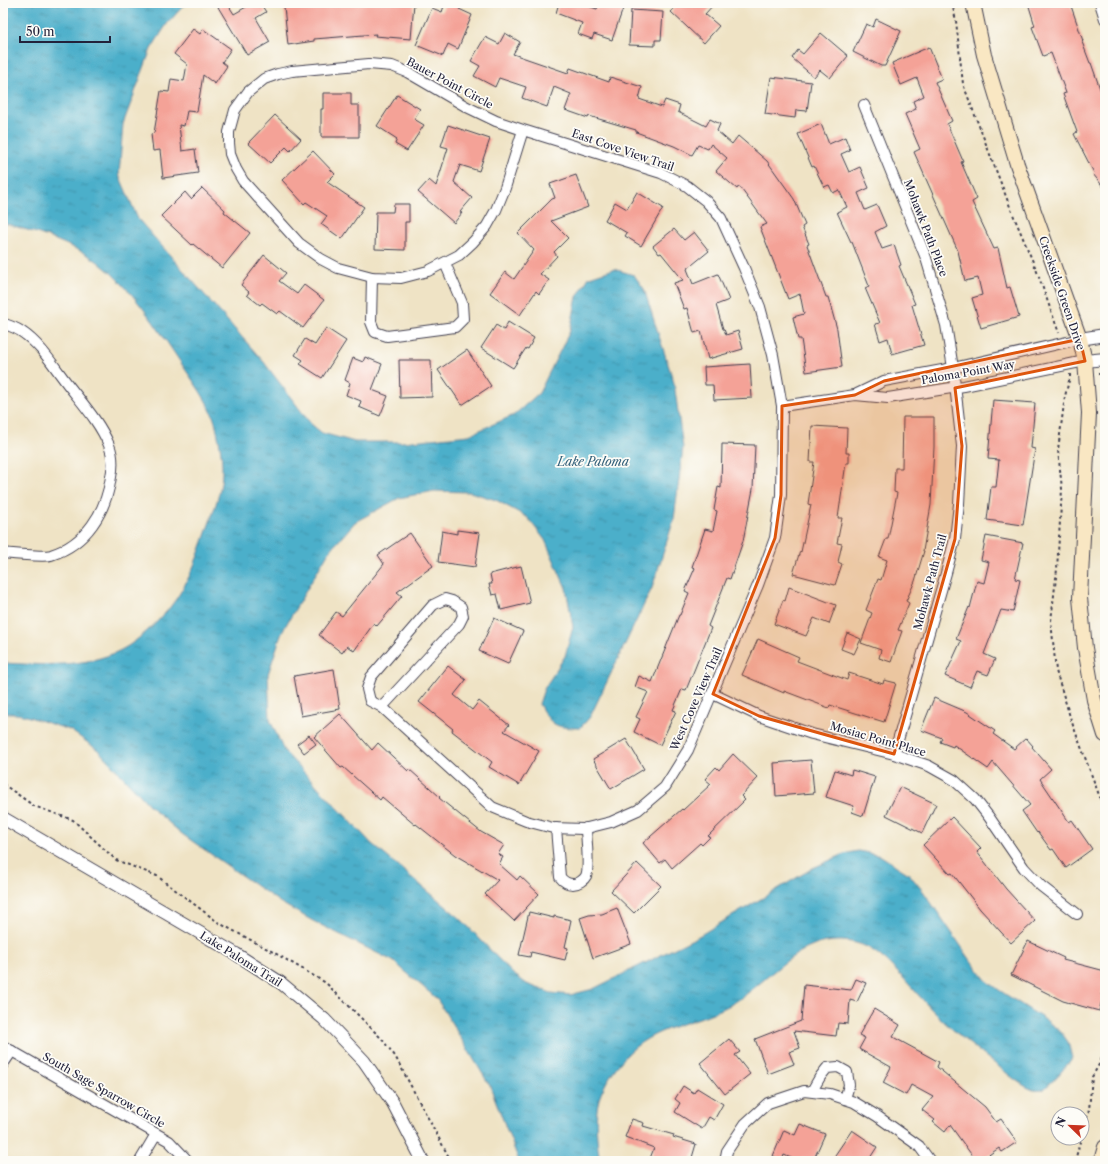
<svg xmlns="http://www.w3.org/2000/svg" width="1108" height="1164" viewBox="0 0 1108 1164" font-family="'Libre Caslon Text',serif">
<defs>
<pattern id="water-ripples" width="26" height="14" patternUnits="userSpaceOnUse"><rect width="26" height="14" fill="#4bafca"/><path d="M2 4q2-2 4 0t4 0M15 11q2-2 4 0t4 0" fill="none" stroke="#3e8ea5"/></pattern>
</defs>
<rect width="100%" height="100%" fill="#fdfcf7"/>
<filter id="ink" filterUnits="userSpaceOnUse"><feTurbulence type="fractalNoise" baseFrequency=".025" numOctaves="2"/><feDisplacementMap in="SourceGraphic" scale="8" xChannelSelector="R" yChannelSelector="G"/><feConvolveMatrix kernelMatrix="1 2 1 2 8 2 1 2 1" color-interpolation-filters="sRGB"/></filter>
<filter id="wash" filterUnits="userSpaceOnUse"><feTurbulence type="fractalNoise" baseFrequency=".012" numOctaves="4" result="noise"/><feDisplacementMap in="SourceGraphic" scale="16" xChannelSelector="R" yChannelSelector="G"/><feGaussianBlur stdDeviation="0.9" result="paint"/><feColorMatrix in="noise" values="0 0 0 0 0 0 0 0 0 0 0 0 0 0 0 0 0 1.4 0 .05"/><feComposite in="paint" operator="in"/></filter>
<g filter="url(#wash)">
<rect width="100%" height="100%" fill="#efe3c5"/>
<path fill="url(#water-ripples)" stroke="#366882" d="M3 3H186L167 24 151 49 123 124 119 175 138 219 263 361 311 424 322 433 355 442H403L469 435 514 415 539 393 570 331 577 297 589 277 614 269 634 275 644 289 674 383 683 448 674 519 652 588 590 717 580 728C556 728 551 726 539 704L544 689 565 656 573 627 566 588 545 540 527 517 496 500 470 492 434 491 399 498 355 522 328 553 286 625 281 635 268 674 270 720 284 751 372 844 461 919 512 973 527 984 551 993 570 995 593 989 697 937 813 868 844 854 858 851 864 852 881 856 909 874 923 891 972 962 986 980 999 990 1047 1021 1061 1032 1068 1042 1072 1058C1064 1070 1054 1080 1043 1090 1039 1090 1034 1091 1031 1089 1019 1084 1008 1074 998 1066 977 1050 955 1033 936 1014 917 995 890 959 867 947 851 939 829 939 813 946 783 957 759 989 730 1005 695 1024 652 1026 625 1057 614 1069 604 1084 599 1099 594 1116 597 1144 600 1161H519L490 1086 437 999 393 961 313 921 281 903 182 834 153 809 98 750 70 730 23 715 3 712V663C42 665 85 668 121 650 131 645 139 638 146 632 183 600 193 571 208 527 215 507 223 488 222 466 222 452 218 436 215 422 210 403 192 380 181 363 157 327 132 288 98 262 76 245 30 230 3 223Z"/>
<g id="blocks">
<g fill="#f4a297">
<path d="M224 3H227L234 14 253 3H260L266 12 256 18 270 42 247 55 218 7Z"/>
<path d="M313 3H414L411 39 375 36 376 34 314 39V41L288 45 284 7Z"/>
<path d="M445 3H461L459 9 472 15 458 49 448 44 443 56 416 45 432 8 442 12Z"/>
<path d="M559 3H578L597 9 599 3H625L612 40 594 34 592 39 578 34 582 23 556 13Z"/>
<path d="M679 3H715L705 14 719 26 704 43 671 12Z"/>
<path d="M1028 3H1070L1083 41 1082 42 1090 63H1091L1105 103V189L1093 174 1094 173 1074 134 1077 132 1063 94 1066 93 1051 53 1043 56 1032 27 1035 26Z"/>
<path d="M631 10 663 12 661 40H655V46L629 45Z"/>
<path d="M876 19 901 31 885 66H881L853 52 866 24 873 27Z"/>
<path d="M193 29 200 34 203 29 231 49 222 62 227 66 215 84 203 75 197 112 187 111 184 126 179 125 182 151 195 149 198 173 163 178 160 150 153 151 151 134 154 133 161 91 169 92 171 79 184 81 187 64 174 54Z"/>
<path d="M505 33 520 42 513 54 568 73 570 68 609 82 610 77 642 87 639 99 662 107 665 100 680 105 678 112 706 126 710 119 720 124 717 131 732 144 738 136 767 161 794 199 805 225 802 227 809 244 807 245 826 297H828L837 329 842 367 806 372 801 339H798L793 317 804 314 800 294 788 299 760 227 767 224 739 186 737 189 716 171 727 158 711 144 708 149 698 145 692 155 674 146 636 132V130L589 116 588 118 565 110 571 94 554 87 547 107 522 98 526 87 499 78 495 87 474 76 480 66 471 61 485 37 499 44Z"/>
<path d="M821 33 848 56 830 78 820 70 814 77 792 58 798 50 803 54Z"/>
<path d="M929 47 942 79 935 82 952 121 947 124 963 161 961 162 977 199 972 202 994 249 998 248 1007 288 1010 287 1019 317 981 328 972 298 982 295 978 278 965 281 958 251 914 152 920 149 905 114 916 109 913 101 924 96 917 78 901 85 892 63Z"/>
<path d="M771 77 811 82 807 111 796 110 795 118 765 114Z"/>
<path d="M323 93H351V105H359V137H321V109H323Z"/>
<path d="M397 95 420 109 414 119 424 125 407 151 395 144 397 139 377 126Z"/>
<path d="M275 115 301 139 290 151 286 147 270 163 248 143Z"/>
<path d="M821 124 829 144 845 137 850 150 841 154 849 172 860 167 869 188 858 193 865 210 877 205 886 226 875 232 882 249 894 245 901 265 899 266 915 304 912 305 924 345 892 354 888 338 880 341 875 324 880 323 865 288 869 286 852 242H851L837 212 847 207 839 190 833 193 829 185 824 187 814 166 812 167 798 134Z"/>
<path d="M448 125 490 139 479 171 460 165 454 182 472 198 460 212 462 213 454 223 418 192 429 180 436 186 448 148 441 146Z"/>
<path d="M313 151 335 174 327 182 364 207 342 239 321 224 327 216 306 202 304 204 282 180Z"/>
<path d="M576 175 588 207 551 221 568 238 554 252 557 256 540 274 549 280 539 294 536 291 520 315 490 293 505 272 514 279 534 250 518 233 552 199 555 198 550 184Z"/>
<path d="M202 188 225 210 224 212 250 233 222 268 193 244 192 245 161 216 185 192 191 199Z"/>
<path d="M637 192 663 208 641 246 625 236 627 233 605 220 615 202 627 209Z"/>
<path d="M394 204H409V222H405V250L375 249 376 212H393Z"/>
<path d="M674 229 684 240 694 232 709 251 687 269 693 284 718 274 729 300 716 305 723 329H724L726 335 738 331 743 349 708 359 701 331 694 333 687 308 684 309 674 283 683 280 661 253 659 254 653 246Z"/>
<path d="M264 255 286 273 279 281 297 294 304 285 324 300 303 328 280 311 277 314 262 303 260 305 247 295 249 292 241 285Z"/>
<path d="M508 322 534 338 528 349 526 348 513 368 481 348 496 325 504 330Z"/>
<path d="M326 328 346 341 322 378 300 364 303 360 295 355 305 339 315 345Z"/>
<path d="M467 350 491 386 462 405 438 370Z"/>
<path d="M365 357 382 364 372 390 388 396 380 416 359 407 361 401 346 395 350 383 345 380 353 358 363 362Z"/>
<path d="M399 360H431L432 397 400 398Z"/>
<path d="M750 364 752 398 714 400 713 385H705L704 367Z"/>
<path d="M993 400 1035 403 1031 448 1035 449 1023 525 987 520 991 487H996L999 460 988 459Z"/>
<path d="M903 417H934V447L931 505 923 551H924L915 581 906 601 909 603 898 630 902 631 891 662 879 658 881 650 861 643 872 613 866 610 878 579 881 580 887 560 879 557 886 539H888L897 493 894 492 895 468H902Z"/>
<path d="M812 426 847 428 846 453H849V463H846L838 518H842L837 543 842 544 838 562 842 564 835 585 793 574 800 551 801 552 811 505 808 504 814 462H810Z"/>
<path d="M722 444 755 445 753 489 743 541 730 579 727 578 708 626 711 628 695 668 686 690 682 689 673 710 676 711 660 745 634 732 640 719 636 717 648 692 635 687 639 676 652 682 679 615H680L689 593 685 591 695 568 692 567 705 529 713 531 717 511 714 510 718 487 721 488Z"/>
<path d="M457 530 480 533 475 567 438 562 442 531 457 534Z"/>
<path d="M410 533 433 566 397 592 402 596 377 626 374 623 354 651 347 646 342 653 319 635 336 612 342 616 384 564 378 555Z"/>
<path d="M986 536 1023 543 1015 579 1020 580 1013 612 1001 610 984 654 995 659 988 675 977 671 970 687 945 676 961 641 956 639 969 607 970 608 977 581 984 583 989 562 981 560Z"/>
<path d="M521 566 530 603 501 610 497 594 492 595 489 584H492L490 574Z"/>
<path d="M789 587 836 605 829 624 814 618 806 636 774 624 783 600 785 601Z"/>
<path d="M494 618 523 631 508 664 479 651Z"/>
<path d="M847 633 861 639 854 654 841 649Z"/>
<path d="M758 639 799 657 797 661 847 680 849 673 883 684 884 680 896 683 884 722 830 705 829 708 784 691V693L742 675Z"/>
<path d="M448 666 466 680 454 695 472 710 479 701 509 725 504 731 539 751 519 785 489 767 492 762 452 731 453 729 419 702Z"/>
<path d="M334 669 340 709 301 716 294 676Z"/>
<path d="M934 698 967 712 995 731 993 734 1014 749 1026 738 1033 746 1032 747 1051 769 1040 779 1069 822 1072 820 1092 849 1066 868 1053 849 1051 850 1038 832 1037 833 1022 811 1030 805 993 762 988 769 954 745 953 747 940 742 942 738 921 730Z"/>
<path d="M340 714 372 750 378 743 408 771 409 769 440 797 439 798 481 832 504 845 498 854 503 857 499 864 517 880 520 876 539 894 514 921 485 894 498 880 455 855 416 824 415 825 382 797 380 800 343 767 341 768 314 737Z"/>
<path d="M309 735 316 744 304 753 297 744Z"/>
<path d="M626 739 644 769 611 789 593 759Z"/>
<path d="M733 754 758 778 741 796 745 800 708 836 710 837 702 845 700 843 672 868 665 859 660 863 643 843 682 809 683 810 711 784 705 779 716 767 719 770Z"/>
<path d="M811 760 814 793 776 796 774 763Z"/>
<path d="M835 770 851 775 852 770 875 777 863 816 852 812 854 806 826 797Z"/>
<path d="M900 787 936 804 922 833 886 815Z"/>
<path d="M952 817 981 848 977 852 1006 889 1035 921 1011 943 980 909 952 873 950 874 923 845Z"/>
<path d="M637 863 661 886 634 913 611 891Z"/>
<path d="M617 908 631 944 593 958 580 918 589 915 602 914Z"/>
<path d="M529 912 554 918V916L571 920 565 947 568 948 565 960 531 952 530 957 519 955Z"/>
<path d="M1028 941 1064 958 1063 960 1105 971V982L1101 995 1103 996 1099 1011 1063 1001 1011 975Z"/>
<path d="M856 979 866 983 857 1002 850 1000 848 1024 838 1023 836 1036 794 1031 800 1048 789 1052 794 1064 768 1074 755 1039 801 1021 804 985 851 990Z"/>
<path d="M874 1009 900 1025 893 1037 939 1062 937 1067 985 1107 996 1122 1001 1119 1017 1142 1002 1152 999 1148 980 1161H976L950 1125 945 1132 933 1122 935 1120 922 1110 933 1097 911 1085 906 1095 883 1083 891 1067 859 1049 865 1038 859 1035Z"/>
<path d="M729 1039 740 1052 735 1055 750 1074 725 1094 700 1063Z"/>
<path d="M683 1086 694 1093 697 1088 723 1104 714 1120 709 1117 702 1129 675 1112 680 1103 675 1099Z"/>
<path d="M632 1119 644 1123 643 1126 674 1135 673 1137 696 1144 691 1161H649L654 1148 625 1137Z"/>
<path d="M800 1124 825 1134 813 1161H798L784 1155 782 1160 773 1156 784 1130 795 1135Z"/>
<path d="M852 1130 877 1147 868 1161H831Z"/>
</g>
</g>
</g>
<g filter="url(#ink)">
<use href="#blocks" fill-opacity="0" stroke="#413f50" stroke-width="1"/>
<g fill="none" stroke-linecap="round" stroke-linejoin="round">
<g stroke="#413f50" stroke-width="12">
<g id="minor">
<path d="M1100 3 1105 19"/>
<path d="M864 105 926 258 946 325 953 368 962 446 959 504 955 539 946 573 894 754"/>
<path d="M372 277 371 322 375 332 387 336 455 327 463 319 462 303 445 263"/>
<path d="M3 323C9 326 17 328 22 332 40 344 53 365 66 382 81 402 99 421 109 445 113 455 113 467 111 477 106 512 86 544 51 555 44 557 13 554 3 553"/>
<path d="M857 394 884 381 953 368 1080 339"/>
<path d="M782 406 855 395 888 398 964 386 1085 361"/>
<path d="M445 599 452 601 461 607 463 616 459 624 382 707 370 701 367 689 371 677 433 605Z"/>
<path d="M713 694 759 716 812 734 894 754 929 766 954 780 975 799 989 817 1024 868 1041 886 1077 914"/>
<path d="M382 707 492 807 526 821 553 828 583 829 611 822 638 810 665 787 688 750 758 585 775 538 781 495 782 406 773 355 760 307 744 268 721 218 706 201 687 186 661 173 523 130 496 121 467 107 407 72 392 66 369 64 292 71 278 74 264 79 248 92 235 110 229 132V143L230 154 236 169 243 181 299 243 321 259 338 268 372 277 401 278 428 271 459 255 473 242 487 226 496 210 505 188 523 130"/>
<path d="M556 828 560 877C563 881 568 884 573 884 578 884 584 880 586 876 590 867 586 838 586 828"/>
<path d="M3 1046 169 1141 188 1161"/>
<path d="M3 1064 12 1051"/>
<path d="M812 1091 820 1077 827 1068 838 1067 847 1072 849 1085 845 1099"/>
<path d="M140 1161 156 1134"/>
<path d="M725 1161 727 1151 745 1124 768 1103 804 1091 830 1094 854 1102 877 1116 919 1146 930 1161"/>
</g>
</g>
<g stroke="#413f50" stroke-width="14">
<g id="tertiary">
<path d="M1080 339 1105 335"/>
<path d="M1085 361 1105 359"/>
<path d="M3 818 236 954 281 983 324 1019 364 1061 393 1103 423 1161"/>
</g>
</g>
<g stroke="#413f50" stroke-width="16">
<g id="secondary">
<path d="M973 3 984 55 1017 164 1080 339 1085 361 1089 413 1080 598 1085 648 1094 700 1105 735"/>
<path d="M1101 1161 1105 1147"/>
</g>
</g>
<g stroke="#413f50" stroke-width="2" stroke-dasharray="3 3" stroke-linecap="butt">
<path d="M952 3 956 21 963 84 1012 212 1036 269 1059 333"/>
<path d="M1070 374V377L1065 396 1058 450 1062 489 1057 569 1051 621 1056 671 1071 720 1105 811"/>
<path d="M1098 374H1101L1105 378"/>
<path d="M3 784 34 806 73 820 116 860 157 876 219 923 275 953 326 983 381 1038 395 1056 451 1161"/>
<path d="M1082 1136 1089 1110 1092 1077 1101 1061 1105 1040"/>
<path d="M1075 1161 1081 1138"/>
</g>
<use href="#minor" stroke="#fff" stroke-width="10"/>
<use href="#tertiary" stroke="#fff" stroke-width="12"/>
<use href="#secondary" stroke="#f9e7c3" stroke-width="14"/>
</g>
</g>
<path fill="#de560e" fill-opacity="0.2" stroke="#de560e" stroke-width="3" stroke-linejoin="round" d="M1080 339 1085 361 955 388 962 446 955 539 894 754 759 716 713 694 775 538 781 495 782 406 855 395 884 381Z"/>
<g text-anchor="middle" stroke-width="3.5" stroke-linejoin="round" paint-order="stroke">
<g font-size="11" fill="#22223b" stroke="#fdfcf7">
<text transform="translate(450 83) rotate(28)" y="4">Bauer Point Circle</text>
<text transform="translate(623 150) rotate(19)" y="4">East Cove View Trail</text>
<text transform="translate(926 228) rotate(69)" y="4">Mohawk Path Place</text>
<text transform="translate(1062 293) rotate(71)" y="4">Creekside Green Drive</text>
<text transform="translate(968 372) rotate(-10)" y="4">Paloma Point Way</text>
<text transform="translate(930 582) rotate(-75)" y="4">Mohawk Path Trail</text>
<text transform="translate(696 699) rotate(-66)" y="4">West Cove View Trail</text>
<text transform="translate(878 739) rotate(16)" y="4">Mosiac Point Place</text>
<text transform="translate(241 959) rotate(32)" y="4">Lake Paloma Trail</text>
<text transform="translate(104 1090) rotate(30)" y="4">South Sage Sparrow Circle</text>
</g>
<g font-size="12" font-style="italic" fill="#34617b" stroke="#fdfcf7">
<text x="593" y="466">Lake Paloma</text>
</g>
</g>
<rect width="1108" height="1164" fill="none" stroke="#fdfcf7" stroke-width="16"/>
<g transform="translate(1070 1126) rotate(293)"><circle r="19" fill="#fdfcf7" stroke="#a5a5ac"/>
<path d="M0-3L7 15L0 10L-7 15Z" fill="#c8321e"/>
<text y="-6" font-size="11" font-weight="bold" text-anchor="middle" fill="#22223b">N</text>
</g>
<path d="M20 36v6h90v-6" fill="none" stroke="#22223b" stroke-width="2"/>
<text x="26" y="36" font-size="12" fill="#22223b" stroke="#fdfcf7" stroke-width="3" paint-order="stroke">50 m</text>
</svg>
